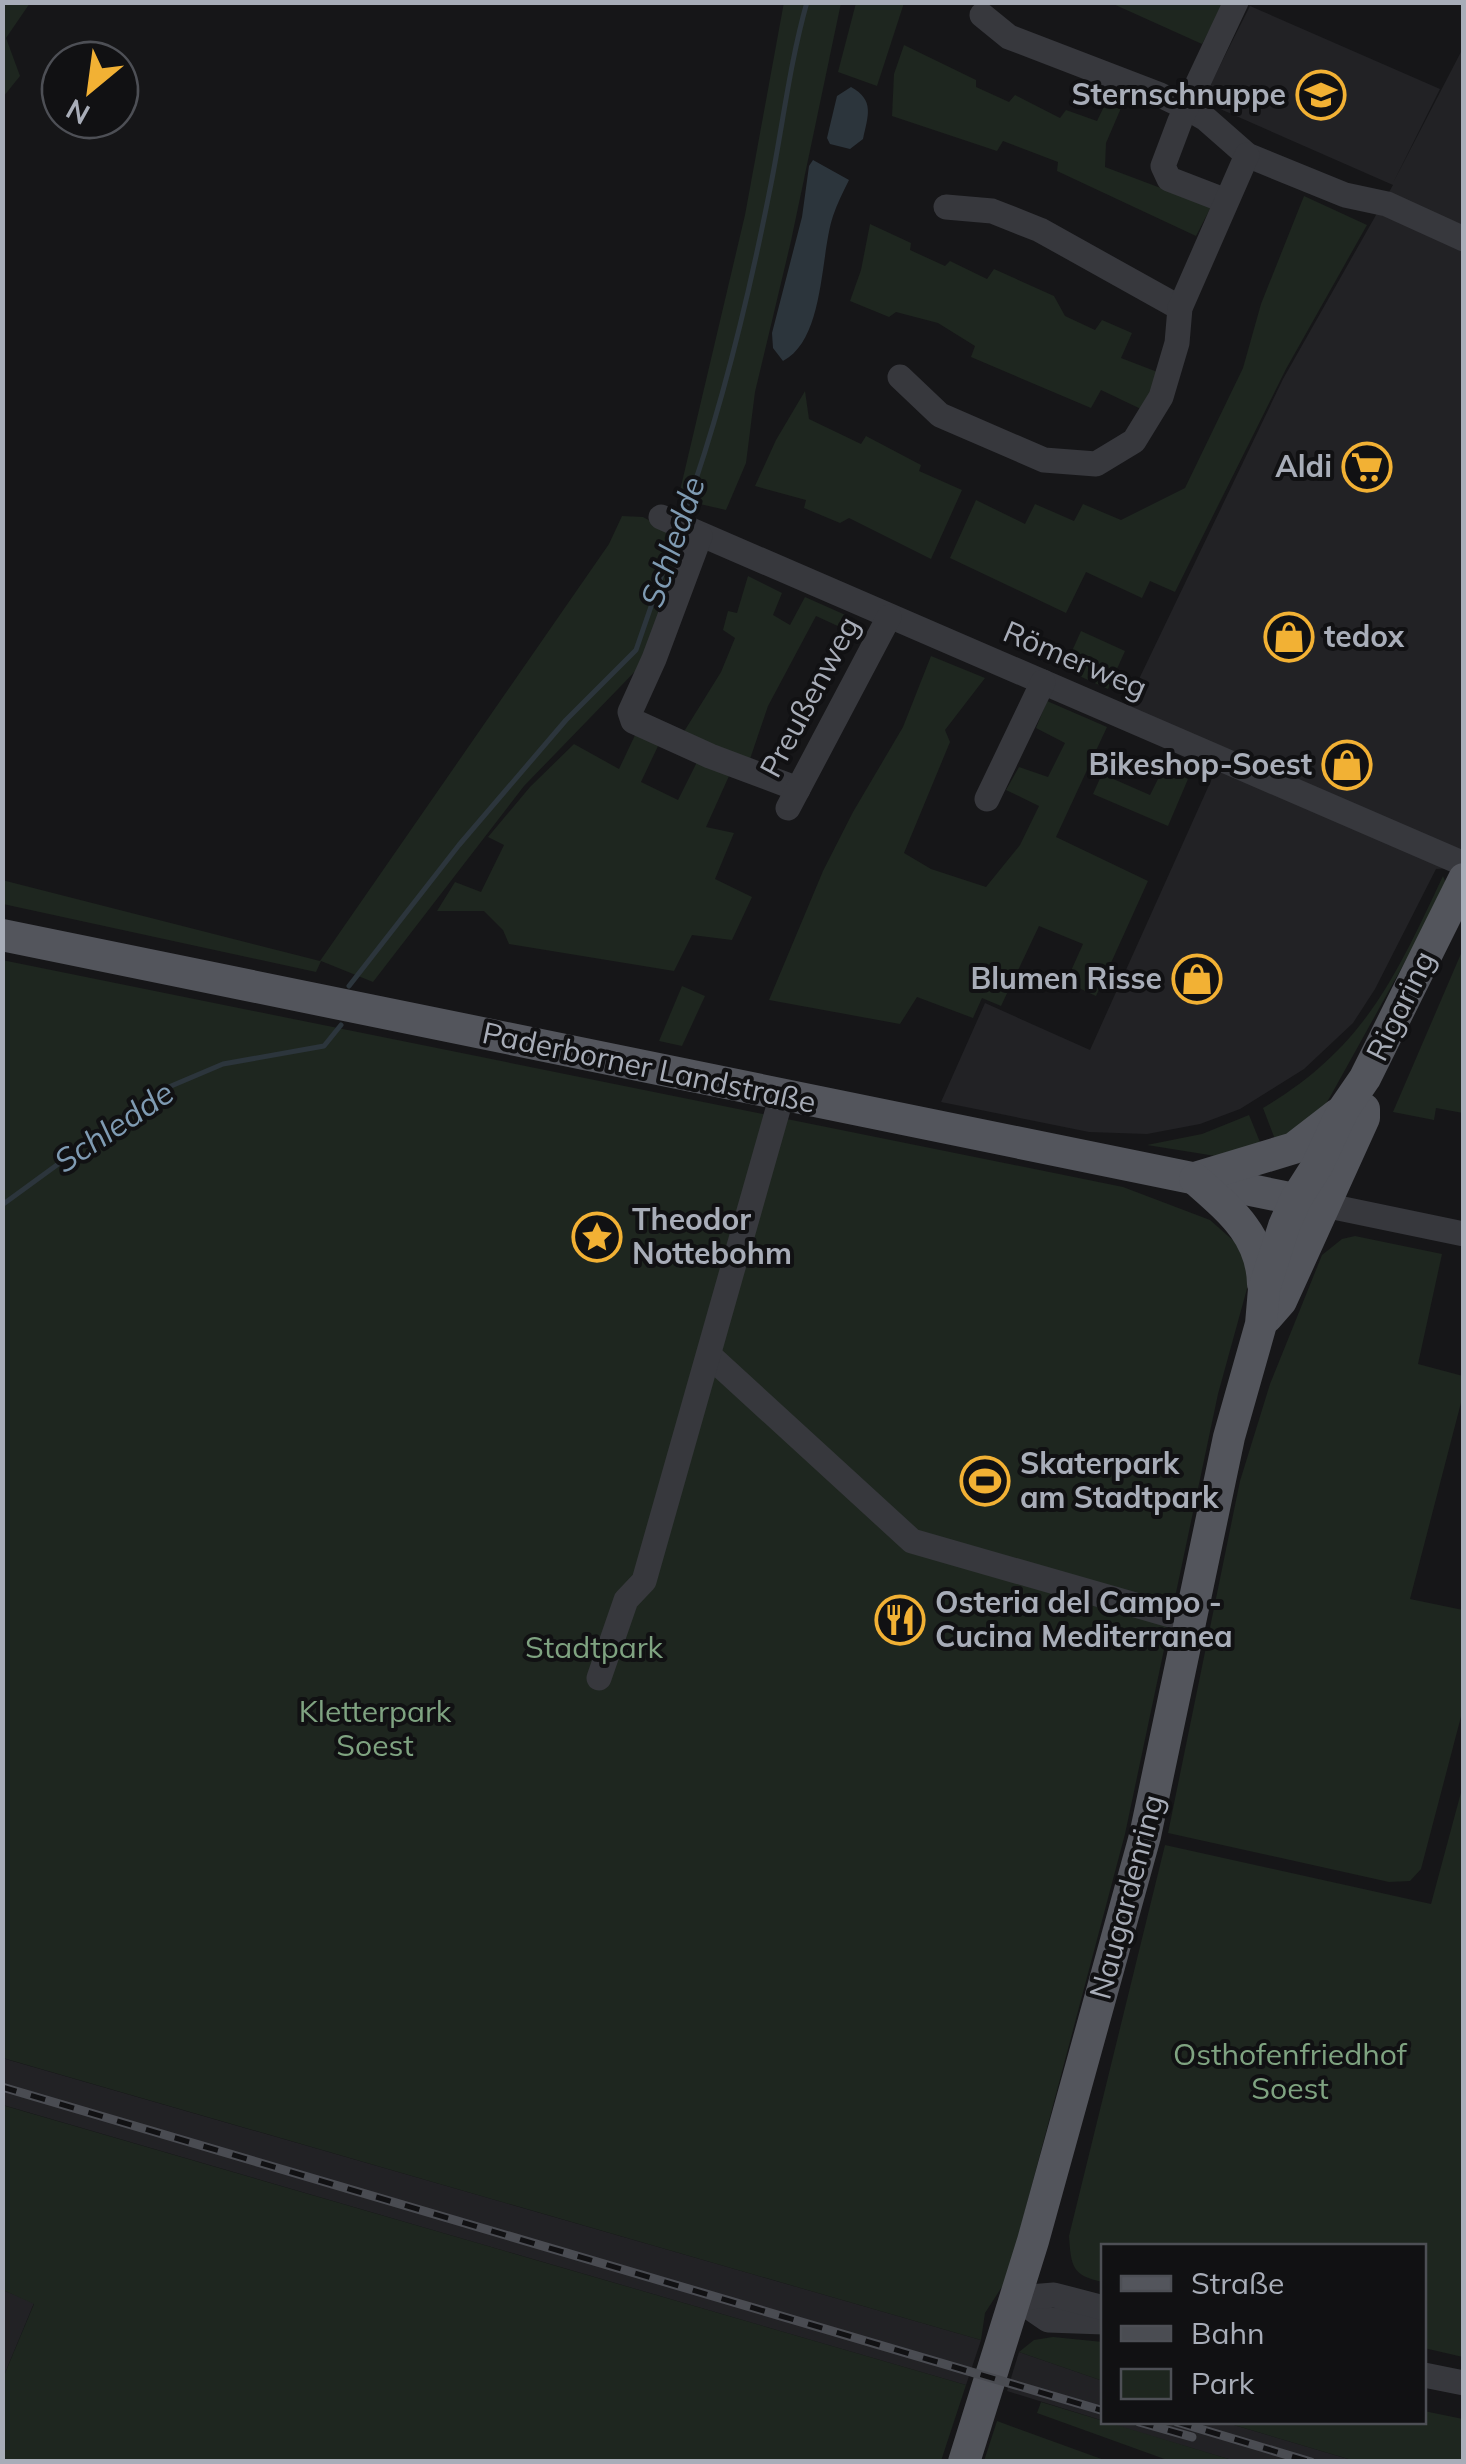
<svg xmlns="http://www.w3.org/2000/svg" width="1466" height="2464" viewBox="0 0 1466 2464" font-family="Mulish,sans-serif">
<rect width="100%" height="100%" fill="#161618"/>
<g fill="#222225">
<path d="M1250 6 1440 89 1393 183 1463 48V867L1436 869 1375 989 1353 1023 1304 1069 1240 1109 1200 1124 1147 1134 1089 1132 941 1102 985 1003 1090 1050 1214 774 1127 704 1283 379 1393 185 1202 101Z"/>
<path d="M2 2058 981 2340 966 2385 3 2105Z"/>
<path d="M3 2290 34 2303 3 2378Z"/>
<path d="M1019 2352 1103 2381 1104 2421 1007 2391Z"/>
<path d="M1104 2422H1224L1355 2461H1235Z"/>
</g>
<g fill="#1e261f">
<path d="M3 2 30 3 6 38 20 76 3 97Z"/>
<path d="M784 2 841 3 791 241 755 392 746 463 726 510 678 499 745 215Z"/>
<path d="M856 3H904L877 86 838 72Z"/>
<path d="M1111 3H1224L1202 44Z"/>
<path d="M904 45 976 80V87L1009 102 1015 95 1060 118 1066 110 1097 121 1111 92 1124 101 1106 143 1105 167 1211 207 1196 236 1057 171 1058 162 1003 141 997 151 892 116 894 74Z"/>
<path d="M1304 196 1367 225 1286 369 1175 592 1150 581 1142 598 1086 572 1066 613 950 558 976 500 1025 524 1035 504 1074 521 1083 504 1121 520 1185 488 1243 368 1261 304Z"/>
<path d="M870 224 911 243 910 250 945 266 950 261 987 279 994 269 1054 296 1065 316 1095 330 1102 320 1132 333 1121 358 1160 373 1143 410 1101 390 1091 408 971 357 975 346 938 323 896 312 889 317 850 301 861 270Z"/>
<path d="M805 391 809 419 861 444 866 436 921 465 919 471 962 490 931 559 849 518 840 523 804 508 806 500 755 486 776 440Z"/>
<path d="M622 516 643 517 688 542 649 657 524 786 373 982 321 961 316 972 3 904 2 880 320 961 609 544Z"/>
<path d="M748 576 782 593 773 615 790 625 805 597 859 621 853 633 816 616 768 706 748 765 680 738 721 672 735 638 723 630 728 611 737 613Z"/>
<path d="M1081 631 1125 651 1108 689 1064 669Z"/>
<path d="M931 656 985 678 945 730 950 742 904 853 931 869 986 887 1020 845 1039 806 1006 790 1019 767 1048 777 1065 743 1036 728 1047 701 1107 727 1056 837 1148 881 1096 996 1066 982 1083 944 1039 926 1001 1006 982 998 973 1018 917 997 900 1024 769 1000 823 871 853 812 903 727Z"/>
<path d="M637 731 659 744 641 782 678 800 698 760 729 776 706 827 734 833 715 879 752 897 732 940 692 935 674 971 509 944 503 930 484 911H437L455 882 481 892 504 845 488 837 530 787 574 744 619 769Z"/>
<path d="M1164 767 1188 779 1168 826 1093 794 1102 774 1150 795Z"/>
<path d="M1443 876 1447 886 1330 1097 1323 1108 1278 1147 1263 1108C1364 1048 1395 978 1443 876Z"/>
<path d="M1463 949V1113L1436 1108 1434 1120 1393 1112Z"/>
<path d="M2 960 1123 1187 1210 1220 1244 1250 1248 1285 1218 1394 1125 1834 1007 2279 985 2313 981 2340 3 2058Z"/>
<path d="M682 986 705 996 682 1046 659 1041Z"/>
<path d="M1249 1115 1264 1152 1228 1158 1147 1145 1202 1134Z"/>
<path d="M1355 1236 1442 1254 1418 1364 1463 1376V1395L1410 1599 1463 1610V1709L1421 1869 1410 1881 1389 1882 1168 1833 1240 1481 1270 1384 1322 1255 1342 1239Z"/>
<path d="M1463 1785V2357L1424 2348V2246H1104L1103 2282C1072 2276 1071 2266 1069 2236L1165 1845 1431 1904Z"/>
<path d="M2 2105 966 2385 941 2461H3V2378L34 2304 3 2290Z"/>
<path d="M1053 2337 1103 2342V2381L1019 2352 1034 2340Z"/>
<path d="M1041 2402 1222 2457 1235 2461H1170L1037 2413Z"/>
<path d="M1424 2411 1463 2419V2461H1355L1224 2422H1424Z"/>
<path d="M997 2421 1107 2461H984Z"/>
</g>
<g fill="#2c353c">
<path d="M851 87C875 100 868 116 863 139L850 149 830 144 827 138 837 96Z"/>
<path d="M813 160 849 180C843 192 837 204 833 216 820 255 825 339 783 361L773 348 772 333 802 217 809 166Z"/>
</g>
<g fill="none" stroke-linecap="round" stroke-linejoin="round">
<g stroke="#2c353c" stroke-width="5">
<path d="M682 519C722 411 749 296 771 184 783 123 790 62 807 2"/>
<path d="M349 986 459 845 566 720 636 650 676 534"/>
<path d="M2 1205 157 1092 223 1064 324 1046 341 1025"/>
</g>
<g stroke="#37383d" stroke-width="25">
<path d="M982 15 1009 37 1160 95 1187 108 1206 119 1247 155 1345 195 1387 204 1464 239"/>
<path d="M1226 201 1169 179 1163 166 1180 121 1236 2"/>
<path d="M946 207 992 211 1040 230 1180 308"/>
<path d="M900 377 940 415 1044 460 1096 464 1134 441 1161 397 1177 343 1180 308 1247 155"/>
<path d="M661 517 1464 864"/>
<path d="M700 536 654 659 630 712 633 721 710 756 798 789"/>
<path d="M987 799 1043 682"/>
<path d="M788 808 889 617"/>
<path d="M1324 1205 1464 1234"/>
<path d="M710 1356 912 1541 1191 1621"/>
<path d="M599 1678 626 1600 644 1581 782 1095"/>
<path d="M1016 2298 1048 2320 1104 2322"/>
<path d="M1016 2298 1054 2295 1104 2308"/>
<path d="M1424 2375 1464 2383"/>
</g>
<g stroke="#53555c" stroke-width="32">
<path d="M2 935 1324 1205"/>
<path d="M1198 1177 1294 1148 1338 1114"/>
<path d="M1195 1179C1230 1210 1262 1235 1263 1284"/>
<path d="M1267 1317 1281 1301 1364 1118V1109"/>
<path d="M964 2462 1033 2241 1145 1836 1229 1437 1261 1324 1264 1289 1284 1226 1296 1199 1317 1166 1343 1110 1365 1078 1464 879"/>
</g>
<g stroke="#4a4c52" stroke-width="9">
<g id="rail">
<path d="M2 2087 1104 2411"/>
<path d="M1139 2422 1192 2437"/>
<path d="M1177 2422 1311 2462"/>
</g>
</g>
<use href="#rail" stroke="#111113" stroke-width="5" stroke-dasharray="15" stroke-linecap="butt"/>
</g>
<defs>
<g id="school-ring" transform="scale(2.5)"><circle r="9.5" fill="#111113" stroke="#f2b134" stroke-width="1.5"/><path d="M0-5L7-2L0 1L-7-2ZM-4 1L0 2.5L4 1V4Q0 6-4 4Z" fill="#f2b134"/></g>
<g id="supermarket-ring" transform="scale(2.5)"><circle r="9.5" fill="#111113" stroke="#f2b134" stroke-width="1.5"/><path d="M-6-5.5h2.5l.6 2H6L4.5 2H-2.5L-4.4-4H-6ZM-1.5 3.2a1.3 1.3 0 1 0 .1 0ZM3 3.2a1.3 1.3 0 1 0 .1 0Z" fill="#f2b134"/></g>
<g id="shop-ring" transform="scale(2.5)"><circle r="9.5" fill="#111113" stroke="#f2b134" stroke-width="1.5"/><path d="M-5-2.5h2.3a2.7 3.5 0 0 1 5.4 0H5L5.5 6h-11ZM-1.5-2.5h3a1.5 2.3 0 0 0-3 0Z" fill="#f2b134"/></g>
<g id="sight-ring" transform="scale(2.5)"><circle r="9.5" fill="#111113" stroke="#f2b134" stroke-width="1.5"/><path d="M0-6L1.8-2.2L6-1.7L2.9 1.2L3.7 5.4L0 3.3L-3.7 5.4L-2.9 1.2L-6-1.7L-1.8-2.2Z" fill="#f2b134"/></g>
<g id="stadium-ring" transform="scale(2.5)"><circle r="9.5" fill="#111113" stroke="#f2b134" stroke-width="1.5"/><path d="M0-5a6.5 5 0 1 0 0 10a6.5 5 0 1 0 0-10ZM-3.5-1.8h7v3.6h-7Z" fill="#f2b134"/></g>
<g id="restaurant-ring" transform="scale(2.5)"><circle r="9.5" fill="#111113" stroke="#f2b134" stroke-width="1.5"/><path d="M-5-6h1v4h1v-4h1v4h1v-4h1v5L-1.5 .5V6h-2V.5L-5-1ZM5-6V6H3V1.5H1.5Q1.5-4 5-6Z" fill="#f2b134"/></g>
</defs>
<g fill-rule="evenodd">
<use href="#school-ring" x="1321" y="95"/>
<use href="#supermarket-ring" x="1367" y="467"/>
<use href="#shop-ring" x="1289" y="637"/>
<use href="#shop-ring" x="1347" y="765"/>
<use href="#shop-ring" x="1197" y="979"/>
<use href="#sight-ring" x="597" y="1237"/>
<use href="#stadium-ring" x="985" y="1481"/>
<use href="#restaurant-ring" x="900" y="1620"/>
</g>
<g text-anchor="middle" stroke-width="8" stroke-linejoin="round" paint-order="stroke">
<g font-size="30" font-weight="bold" fill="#a8adb8" stroke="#111113" text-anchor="end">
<text x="1286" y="105">Sternschnuppe</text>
<text x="1332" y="477">Aldi</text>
<text x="1324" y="647" text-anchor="start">tedox</text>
<text x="1312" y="775">Bikeshop-Soest</text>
<text x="1162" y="989">Blumen Risse</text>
<text x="632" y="1230" text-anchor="start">Theodor<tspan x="632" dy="34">Nottebohm</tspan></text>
<text x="1020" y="1474" text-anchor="start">Skaterpark<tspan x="1020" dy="34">am Stadtpark</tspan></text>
<text x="935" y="1613" text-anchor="start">Osteria del Campo -<tspan x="935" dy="34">Cucina Mediterranea</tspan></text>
</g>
<g font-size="30" fill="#a8adb8" stroke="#111113">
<text transform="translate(1075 660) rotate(23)" y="10">Römerweg</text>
<text transform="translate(810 697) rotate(-62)" y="10">Preußenweg</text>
<text transform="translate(1401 1006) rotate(-64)" y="10">Rigaring</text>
<text transform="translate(649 1068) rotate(12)" y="10">Paderborner Landstraße</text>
<text transform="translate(1127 1897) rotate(-75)" y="10">Naugardenring</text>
</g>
<g font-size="30" fill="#7fa381" stroke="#111113">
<text x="594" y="1658">Stadtpark</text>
<text x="375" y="1722">Kletterpark<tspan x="375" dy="34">Soest</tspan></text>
<text x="1290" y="2065">Osthofenfriedhof<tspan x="1290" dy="34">Soest</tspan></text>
</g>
<g font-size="32" font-style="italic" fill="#7f9bb3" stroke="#111113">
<text transform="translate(673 542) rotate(-71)" y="11">Schledde</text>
<text transform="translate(114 1127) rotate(-34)" y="11">Schledde</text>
</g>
</g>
<rect width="1466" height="2464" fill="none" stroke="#a8adb8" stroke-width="10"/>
<rect x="1101" y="2244" width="325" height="180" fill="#111113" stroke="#4d4f55" stroke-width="2.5"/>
<rect x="1121" y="2276" width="50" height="15" fill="#53555c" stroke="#4d4f55" stroke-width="2.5"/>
<text x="1191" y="2294" font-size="30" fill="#a8adb8">Straße</text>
<rect x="1121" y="2326" width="50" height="15" fill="#4a4c52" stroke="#4d4f55" stroke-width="2.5"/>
<text x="1191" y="2344" font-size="30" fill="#a8adb8">Bahn</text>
<rect x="1121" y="2369" width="50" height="30" fill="#1e261f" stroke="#4d4f55" stroke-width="2.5"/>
<text x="1191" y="2394" font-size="30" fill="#a8adb8">Park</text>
<g transform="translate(90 90) rotate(209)"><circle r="48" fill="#111113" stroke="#4d4f55" stroke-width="2.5"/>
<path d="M0-8L18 38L0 25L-18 38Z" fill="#f2b134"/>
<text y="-15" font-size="28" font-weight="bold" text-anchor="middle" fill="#a8adb8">N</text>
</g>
</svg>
